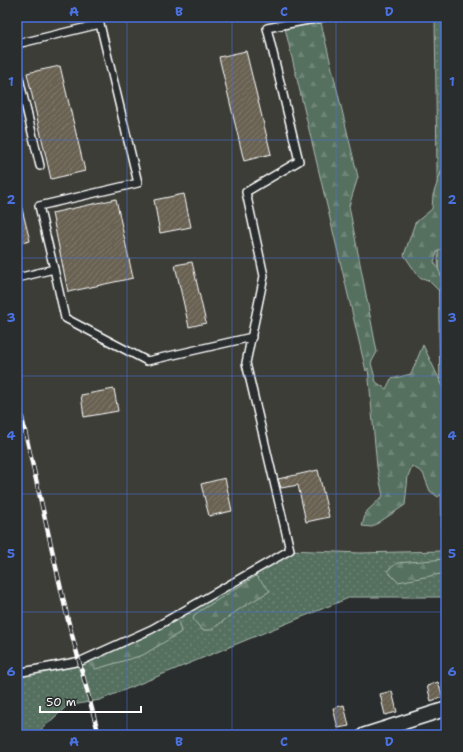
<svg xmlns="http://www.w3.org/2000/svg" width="463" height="752" viewBox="0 0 463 752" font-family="'Shantell Sans',sans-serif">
<defs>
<pattern id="grass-dots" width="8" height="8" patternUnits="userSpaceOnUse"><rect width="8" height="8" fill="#54705f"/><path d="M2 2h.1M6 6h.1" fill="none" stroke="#6e8577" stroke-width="1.8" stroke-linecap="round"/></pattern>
<pattern id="forest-firs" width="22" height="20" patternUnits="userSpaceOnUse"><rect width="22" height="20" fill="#54705f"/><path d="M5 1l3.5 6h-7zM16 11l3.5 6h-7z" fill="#6e8577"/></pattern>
<pattern id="building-hatch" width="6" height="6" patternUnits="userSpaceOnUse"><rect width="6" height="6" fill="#696252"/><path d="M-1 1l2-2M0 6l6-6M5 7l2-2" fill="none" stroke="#807a6c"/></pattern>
</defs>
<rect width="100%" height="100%" fill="#2a2d2e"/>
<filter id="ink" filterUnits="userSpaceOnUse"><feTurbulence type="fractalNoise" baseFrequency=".025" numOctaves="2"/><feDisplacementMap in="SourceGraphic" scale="8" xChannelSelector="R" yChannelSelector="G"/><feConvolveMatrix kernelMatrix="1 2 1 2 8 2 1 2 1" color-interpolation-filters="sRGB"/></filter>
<g filter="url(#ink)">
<path fill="#3d3d39" d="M17 17H435L442 552 360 553 290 550 152 629 81 661 17 673Z"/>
<path fill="url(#grass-dots)" stroke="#aab8af" d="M435 17H446V597H351L100 700 67 706 35 735H17V673L81 661 152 629 290 550 360 553 442 551Z"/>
<g fill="url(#forest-firs)" stroke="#aab8af">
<path d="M321 23 358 177 349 206 377 352 371 363 376 382 386 389 391 379 411 374 423 345 446 393V490L438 497 430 491 423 473 412 466 408 476 405 505 372 527 362 526 366 512 383 496 377 467 368 368 366 371 285 28Z"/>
<path d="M441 172 446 173V244L437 252 434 262C441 273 443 278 439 291L428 280 419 277 404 255 415 223 432 209 433 195Z"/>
<path d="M446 559V573L398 582 387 571 397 563Z"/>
<path d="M256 576 270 591 241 608 211 630H202L193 619 195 614Z"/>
<path d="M178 620 181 632 143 655 96 669 86 660 125 646Z"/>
</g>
<g fill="url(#building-hatch)" stroke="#fff">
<path d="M246 51 271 154 244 161 219 57Z"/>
<path d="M60 66 85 171 51 179 27 73Z"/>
<path d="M184 194 191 227 160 233 154 200Z"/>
<path d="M116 199 133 278 68 292 52 213Z"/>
<path d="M21 205 30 241 17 244V206Z"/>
<path d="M192 262 206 323 189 327 175 265Z"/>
<path d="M114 389 118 411 84 417 81 395Z"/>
<path d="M318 470 329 517 306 522 298 485 281 488 278 479Z"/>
<path d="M225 478 232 511 209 516 201 484Z"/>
<path d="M438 682 443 697 431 701 427 686Z"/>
<path d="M392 691 397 712 385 715 380 694Z"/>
<path d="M344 705 349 726 338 728 333 708Z"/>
</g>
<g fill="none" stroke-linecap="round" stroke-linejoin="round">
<g stroke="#fff" stroke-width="10">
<g id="service">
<path d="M17 44 100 24 138 183 39 206 54 269"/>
<path d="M17 70 40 166"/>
<path d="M17 278 54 269 65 318 147 361 252 337"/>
<path d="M17 673 81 661 152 629 290 550 246 363 264 276 246 192 299 161 267 28 324 17"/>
</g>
</g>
<g stroke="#fff" stroke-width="16">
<path id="minor" d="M364 735 446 709"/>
</g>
<use href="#service" stroke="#2a2d2e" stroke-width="7"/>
<use href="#minor" stroke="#2a2d2e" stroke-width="13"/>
<g stroke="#fff" stroke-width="4.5">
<path id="rail" d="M17 396 68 620 99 735"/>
</g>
<use href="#rail" stroke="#2a2d2e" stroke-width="3" stroke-dasharray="9" stroke-linecap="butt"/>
</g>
</g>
<path fill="none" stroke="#4a71e0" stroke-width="1" stroke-opacity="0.55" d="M127 17V735M232 17V735M336 17V735M17 140H446M17 258H446M17 376H446M17 494H446M17 612H446"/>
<rect width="463" height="752" fill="none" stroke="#2a2d2e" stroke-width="44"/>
<path d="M40 706v6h101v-6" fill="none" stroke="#ffffff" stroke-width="2"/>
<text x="46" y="706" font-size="12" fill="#ffffff" stroke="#2a2d2e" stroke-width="3" paint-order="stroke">50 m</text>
<rect x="22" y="22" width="419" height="708" fill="none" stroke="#4a71e0" stroke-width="1.5"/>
<g font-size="13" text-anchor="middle" font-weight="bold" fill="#4a71e0">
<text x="74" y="16">A</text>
<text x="179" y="16">B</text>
<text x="284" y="16">C</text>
<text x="389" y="16">D</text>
<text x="11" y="86">1</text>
<text x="452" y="86">1</text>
<text x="11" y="204">2</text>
<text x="452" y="204">2</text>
<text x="11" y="322">3</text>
<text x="452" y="322">3</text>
<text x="11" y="440">4</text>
<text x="452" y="440">4</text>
<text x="11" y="558">5</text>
<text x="452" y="558">5</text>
<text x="11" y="676">6</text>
<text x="452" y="676">6</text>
<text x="74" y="746">A</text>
<text x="179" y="746">B</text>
<text x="284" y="746">C</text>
<text x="389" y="746">D</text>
</g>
</svg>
